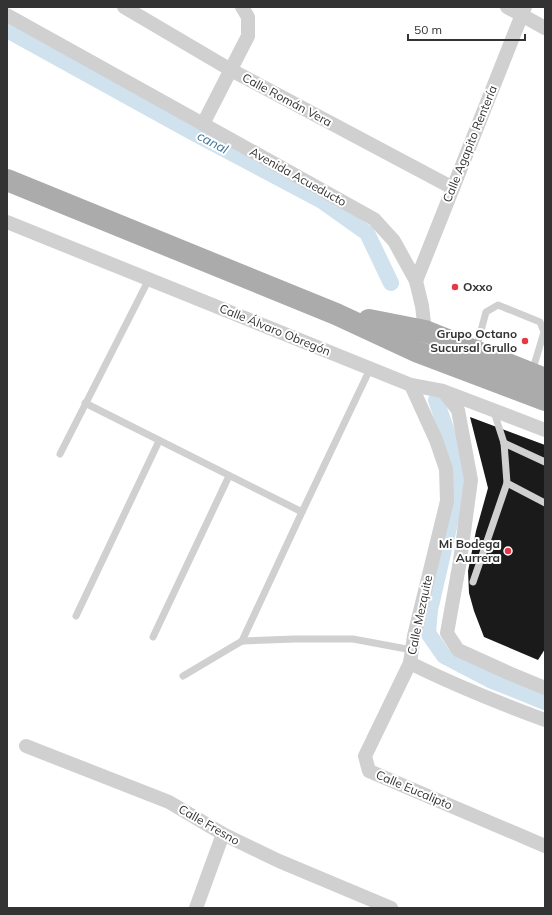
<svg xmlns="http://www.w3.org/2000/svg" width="552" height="915" viewBox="0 0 552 915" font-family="Mulish,sans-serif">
<rect width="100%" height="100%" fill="#fff"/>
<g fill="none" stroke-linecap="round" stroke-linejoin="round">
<g stroke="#cfe2ee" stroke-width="16">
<path d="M7 30 190 131 322 201 367 233 391 283"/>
<path d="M436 400 452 446 460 480 430 610 428 633 444 656 490 680 545 702"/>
</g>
</g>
<path fill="#1a1a1a" d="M470 417 545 445V649L538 660 484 637 474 611 469 593 468 571 476 531 488 488Z"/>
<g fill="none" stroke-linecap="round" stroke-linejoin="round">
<g stroke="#d0d0d0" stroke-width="7">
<path d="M476 349 486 312 498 305 540 322 544 332 532 372"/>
<path d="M85 403 302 512 370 369"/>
<path d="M494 412 504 443 507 483 545 503"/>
<path d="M504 443 545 462"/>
<path d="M60 454 149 279"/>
<path d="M473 582 507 483"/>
<path d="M76 616 159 441"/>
<path d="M153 637 229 476"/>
<path d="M242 641 302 512"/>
<path d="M183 676 242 641 295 639H353L412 650"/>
</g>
<g stroke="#d0d0d0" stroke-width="14">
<path d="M124 7 231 70 453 188"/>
<path d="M507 7 545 28"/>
<path d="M7 15 374 219 394 241 416 281 422 306 425 331 422 338"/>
<path d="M203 124 248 36V17L242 7"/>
<path d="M7 222 411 385 443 391 545 430"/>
<path d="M416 281 525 7"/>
<path d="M411 385 436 440 446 469 447 501 414 636 410 663 365 756 369 771 545 846"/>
<path d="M444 392 458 410 471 480 460 561 447 633 458 650 511 674 545 688"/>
<path d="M410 663C454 685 499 703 545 720"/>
<path d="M26 746 169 802 223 834 279 861 391 908"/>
<path d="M196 908 223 834"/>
</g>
<g stroke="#ababab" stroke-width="22">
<path d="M7 180 336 314 418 352 545 400"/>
<path d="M369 320 425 331 545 379"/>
</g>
</g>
<g fill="#e63946" stroke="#fff" stroke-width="1.5">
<circle cx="455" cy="287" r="4"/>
<circle cx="525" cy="341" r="4"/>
<circle cx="508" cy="551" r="4"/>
</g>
<g text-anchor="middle" stroke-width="4" stroke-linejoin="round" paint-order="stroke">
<g font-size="12" fill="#333" stroke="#fff">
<text transform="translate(287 100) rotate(28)" y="4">Calle Román Vera</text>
<text transform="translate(470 144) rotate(-68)" y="4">Calle Agapito Rentería</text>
<text transform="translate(298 177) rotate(29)" y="4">Avenida Acueducto</text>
<text transform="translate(275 330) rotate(22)" y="4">Calle Álvaro Obregón</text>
<text transform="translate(420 615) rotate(-78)" y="4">Calle Mezquite</text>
<text transform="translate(414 790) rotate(23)" y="4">Calle Eucalipto</text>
<text transform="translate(209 825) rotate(30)" y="4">Calle Fresno</text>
</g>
<g font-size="12" font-weight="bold" fill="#333" stroke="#fff" text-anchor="end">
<text x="463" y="291" text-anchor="start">Oxxo</text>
<text x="517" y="338">Grupo Octano<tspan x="517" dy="14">Sucursal Grullo</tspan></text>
<text x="500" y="548">Mi Bodega<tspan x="500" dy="14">Aurrera</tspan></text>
</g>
<g font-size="13" font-style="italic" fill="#3f7597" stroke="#fff">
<text transform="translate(213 142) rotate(28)" y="5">canal</text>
</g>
</g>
<rect width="552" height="915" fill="none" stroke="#333333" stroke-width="16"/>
<path d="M408 34v6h117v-6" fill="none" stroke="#333333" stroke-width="2"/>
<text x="414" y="34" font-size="12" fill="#333333" stroke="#ffffff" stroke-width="3" paint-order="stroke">50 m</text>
</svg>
